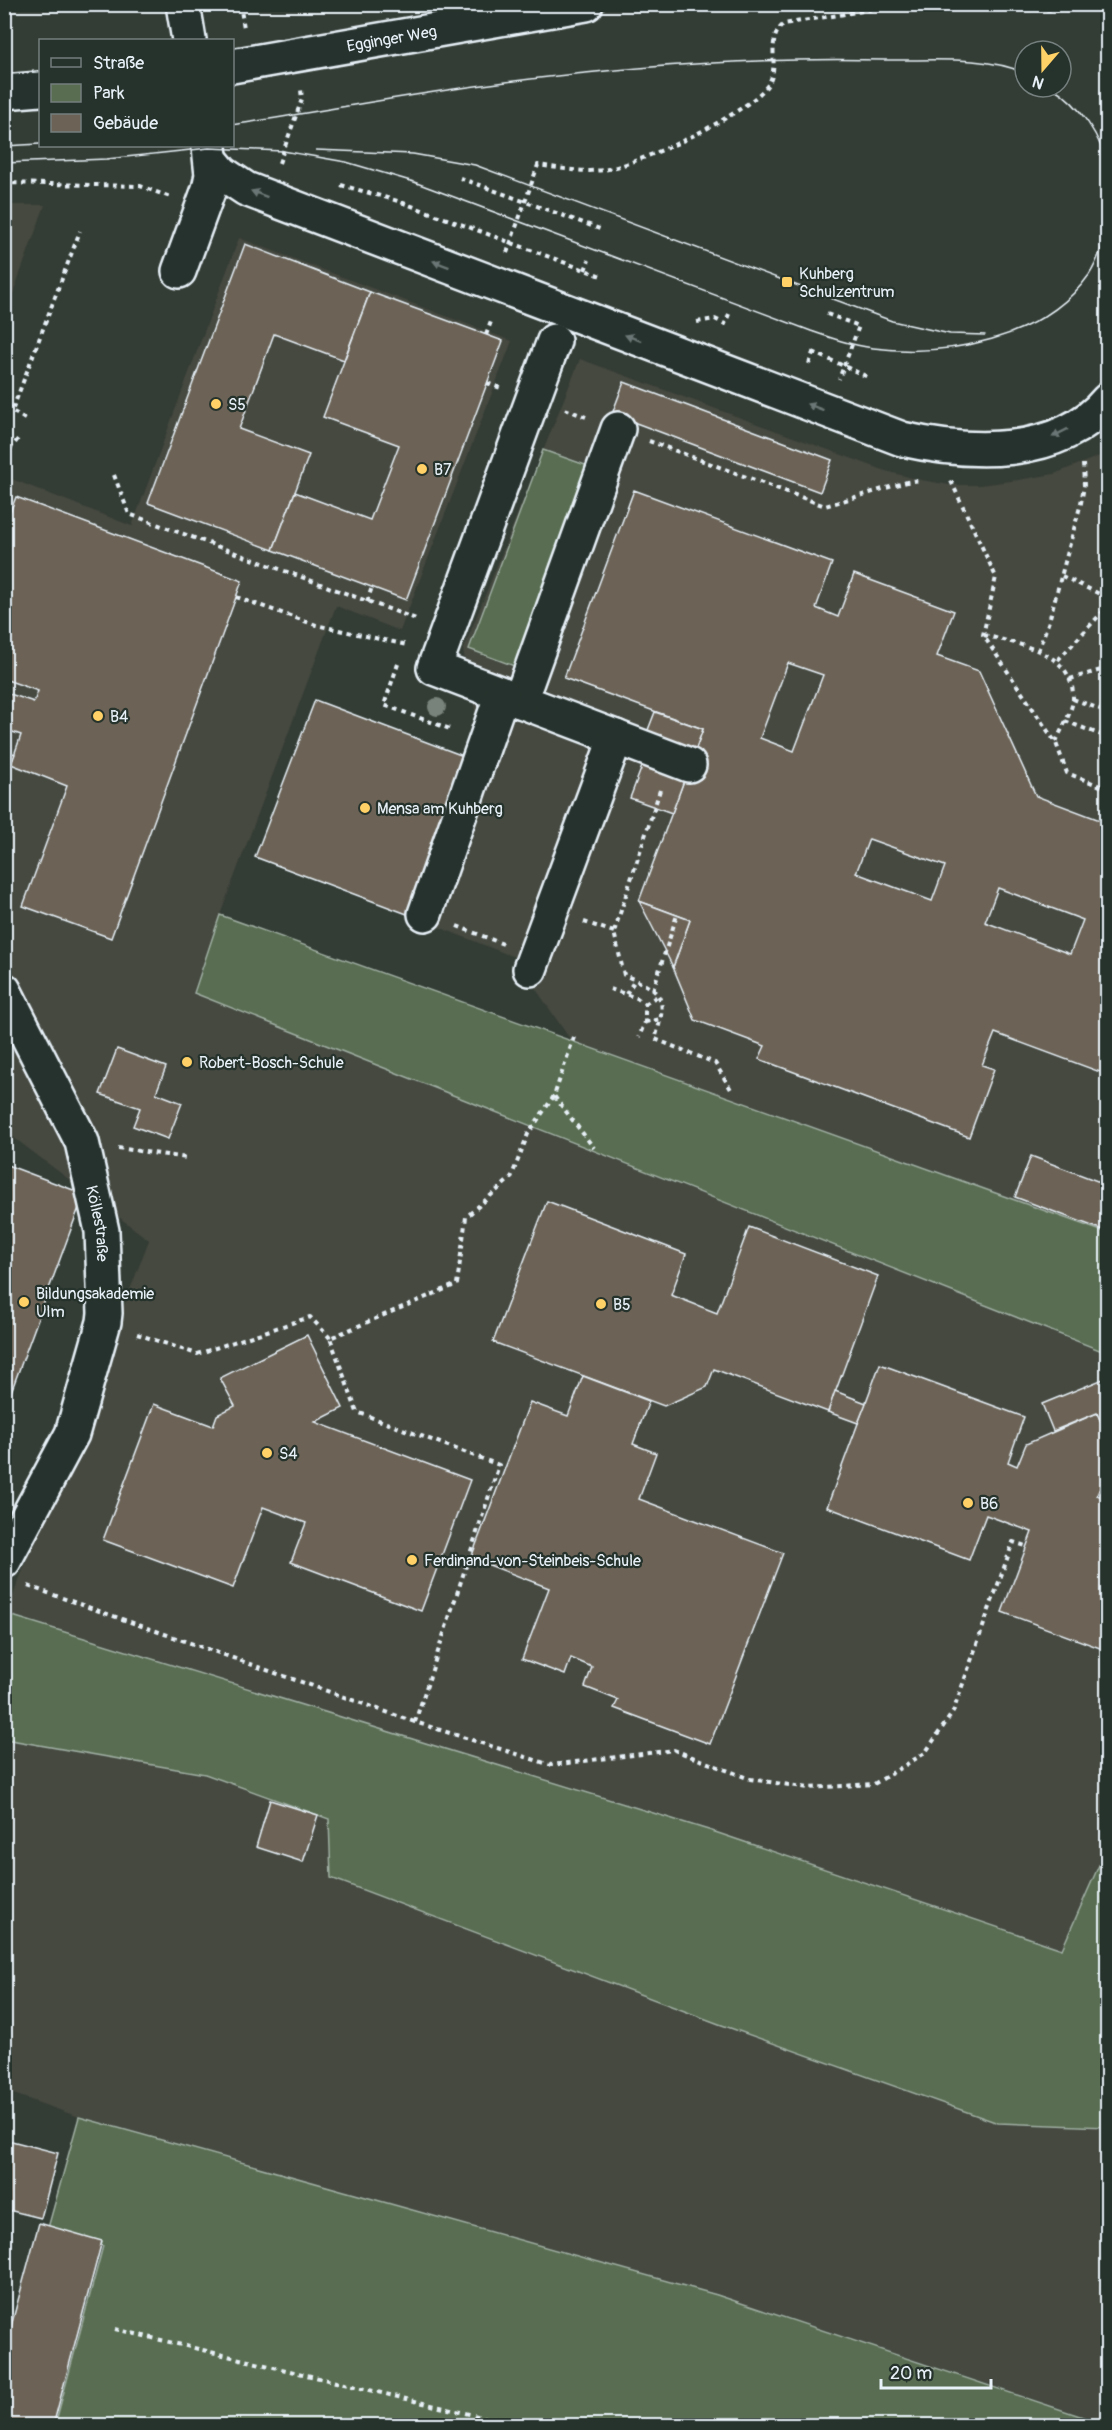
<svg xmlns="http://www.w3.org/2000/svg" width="1112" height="2430" viewBox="0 0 1112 2430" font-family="Pangolin,sans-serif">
<rect width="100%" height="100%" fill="#343d35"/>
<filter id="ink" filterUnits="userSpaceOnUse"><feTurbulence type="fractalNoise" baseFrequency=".0167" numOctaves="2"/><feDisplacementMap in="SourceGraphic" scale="12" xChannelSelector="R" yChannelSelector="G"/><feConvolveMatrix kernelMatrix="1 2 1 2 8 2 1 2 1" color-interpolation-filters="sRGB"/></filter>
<g filter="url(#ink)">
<g fill="#45483f">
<path d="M5 205H45L5 315 4 205Z"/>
<path d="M239 238 512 341 400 631 336 606 220 915 195 993 1107 1353V1847L1062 1949 715 1832 6 1614 149 1240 5 1131 4 476 132 526Z"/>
<path d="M580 359 886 471 916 479 950 485H980L1018 480 1054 474 1107 453V1234L585 1061 514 957 431 924 488 776 463 650Z"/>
<path d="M5 1739 205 1774 329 1819 331 1878 719 2024 998 2123 1107 2127V2424L717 2295 79 2117 5 2091Z"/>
</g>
<g fill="#596d51" stroke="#a0afa4" stroke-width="1.5">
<path d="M543 450 591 467 517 667 469 649Z"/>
<path d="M220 915 1107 1233V1353L194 993Z"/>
<path d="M6 1614 715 1832 1062 1949 1107 1847V2127L998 2123 719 2024 331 1878 329 1819 205 1774 5 1739Z"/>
<path d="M79 2117 717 2295 1107 2425H55L103 2246 48 2228Z"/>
</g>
<g fill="#6c6356" stroke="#e8f1f8" stroke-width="1.5" fill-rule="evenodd">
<path d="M245 244 370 292 344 360 274 334 239 429 309 455 273 550 148 503Z"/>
<path d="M370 292 503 341 406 600 273 550 295 492 370 520 399 445 323 417Z"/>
<path d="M624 382 832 460 820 492 612 414Z"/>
<path d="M634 490 832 563 816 608 838 617 854 574 954 611 937 656 979 671 1036 796 1108 823V1075L995 1033 982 1065 994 1069 969 1137 759 1059 765 1046 695 1020 673 967 690 920 639 901 703 729 564 678ZM788 663 823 675 794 751 760 738ZM869 839 945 866 932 901 856 873ZM998 888 1083 920 1070 954 985 922Z"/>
<path d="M16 497 242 581 111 938 23 906 67 786 11 764 21 735 4 729V692L34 702 38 691 4 679V527Z"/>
<path d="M315 700 474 760 415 917 255 857Z"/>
<path d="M655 712 703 729 672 813 630 798 646 756 639 753Z"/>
<path d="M4 750 15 754 4 781Z"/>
<path d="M639 901 690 920 673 967Z"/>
<path d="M117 1049 166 1067 156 1093 182 1103 168 1139 133 1126 140 1108 100 1094Z"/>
<path d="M1031 1156 1108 1185V1232L1015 1197Z"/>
<path d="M7 1165 84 1194 4 1411V1172Z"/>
<path d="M547 1201 686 1254 671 1295 717 1313 749 1227 878 1276 828 1412 714 1369 707 1387 664 1406 493 1342Z"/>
<path d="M307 1335 343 1408 315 1422 470 1480 421 1611 291 1562 306 1523 263 1507 233 1588 103 1540 154 1404 213 1426 217 1415 235 1406 220 1378Z"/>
<path d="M880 1364 1024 1417 1008 1462 1017 1466 1026 1444 1097 1413 1108 1437V1480L1102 1483 1097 1495 1108 1499V1651L1002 1612 1032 1532 986 1515 969 1560 827 1507Z"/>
<path d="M583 1376 649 1401 633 1444 656 1453 639 1499 783 1553 710 1744 614 1708 618 1700 585 1687 592 1667 571 1658 565 1675 522 1659 549 1588 471 1558 530 1402 568 1416Z"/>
<path d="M1108 1377V1437L1097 1413 1053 1431 1042 1404Z"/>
<path d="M835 1391 866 1403 858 1423 828 1412Z"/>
<path d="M270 1800 318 1815 303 1862 256 1847Z"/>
<path d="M4 2139 58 2153 41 2218 4 2209Z"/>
<path d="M39 2223 102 2241 53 2426H4V2352Z"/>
</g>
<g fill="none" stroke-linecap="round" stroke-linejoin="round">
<g stroke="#e8f1f8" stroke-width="38">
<g id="minor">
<path d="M183 4 189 40"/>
<path id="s1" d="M232 66 586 4"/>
<path d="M4 92 40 89"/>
<path d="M212 161 222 173 246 189 902 439C968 454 1059 459 1108 400"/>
<path d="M179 271 209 189 212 175 209 147"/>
<path d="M554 341 434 668 689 765"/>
<path d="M520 701 618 429"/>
<path d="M425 914 502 694"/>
<path d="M530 969 616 737"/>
<path id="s2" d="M4 990 82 1142 102 1231 105 1313 104 1322 72 1434 4 1561"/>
</g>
</g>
<g stroke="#e8f1f8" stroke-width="4" stroke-dasharray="4.5 4.5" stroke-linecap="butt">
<path d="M240 4 244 28"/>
<path d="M279 163 302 99 301 90 298 91"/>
<path d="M460 178 600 229"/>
<path d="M4 183 140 186 170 197"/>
<path d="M341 185 398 201 604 277"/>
<path d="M507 253 538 165C559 168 582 173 603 170 638 165 750 114 769 83 780 64 765 39 784 24L880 8 1108 10"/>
<path d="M585 270 589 260"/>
<path d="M827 314 859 326 839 379"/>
<path d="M697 322 715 319 725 324 729 314"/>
<path d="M486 335 492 319"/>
<path d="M813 352 868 377"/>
<path d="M809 364 815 347"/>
<path d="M487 383 501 388"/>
<path d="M565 409 586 417"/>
<path d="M25 419 12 411 80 231"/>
<path d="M649 441 825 506 907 482 920 480"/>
<path d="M4 457 18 439"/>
<path d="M114 475 129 514 416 619"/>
<path d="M951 481 996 577 983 635 1056 743 1067 773 1108 789"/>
<path d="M1062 576 1108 598"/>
<path d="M236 597 316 625 407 645"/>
<path d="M367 602 372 587"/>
<path d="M984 635C1019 645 1074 651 1073 698 1073 711 1061 729 1056 742"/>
<path d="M1038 651 1049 621 1081 503 1084 486 1083 463"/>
<path d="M1058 660 1108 606"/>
<path d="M398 664 384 705 453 730"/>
<path d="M1070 679 1108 668"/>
<path d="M1073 699 1108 712"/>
<path d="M1065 721 1104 736"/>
<path d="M660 790 614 932 624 975C664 992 668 997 655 1039L715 1063 732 1091"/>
<path d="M584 922 614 932"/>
<path d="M457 926 503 944"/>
<path d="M610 989 637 998 645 1004V1022L639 1037"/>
<path d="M653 990 677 915"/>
<path d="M626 994 635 980"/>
<path d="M645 1004 659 995"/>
<path d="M645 1022 661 1019"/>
<path d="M574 1037 554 1096 594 1148"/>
<path d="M554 1096 528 1134 511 1178 466 1217 457 1284 330 1338 357 1412 499 1465 415 1722 551 1765 674 1750 750 1779 809 1788 874 1784 925 1753 953 1712 1013 1542 1026 1546"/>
<path d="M118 1148 187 1158"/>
<path d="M137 1334 197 1354 310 1317 330 1338"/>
<path d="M28 1586 415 1722"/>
<path d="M115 2329 519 2426"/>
</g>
<use href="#minor" stroke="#26332d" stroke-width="33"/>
<g stroke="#e8f1f8" stroke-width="1.5">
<path d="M1052 87C1080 104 1102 138 1108 170"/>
<path d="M232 125C324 111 414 93 506 82 631 66 760 57 886 60 931 61 983 55 1025 73"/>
<path d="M4 146 40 144"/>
<path d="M316 150 413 154 475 165 892 321 950 334 985 335"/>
<path d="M4 163 107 159 209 148 283 151 346 162 414 182 811 331C831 338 851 345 873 348 947 357 1043 340 1089 275 1099 260 1104 240 1108 223"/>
</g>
</g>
<circle fill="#78837b" cx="437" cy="707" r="9"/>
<defs><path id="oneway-solid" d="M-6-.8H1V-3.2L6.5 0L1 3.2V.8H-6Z" transform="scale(1.5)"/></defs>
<g fill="#6a7674">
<use href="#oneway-solid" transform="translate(259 194) rotate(-159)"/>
<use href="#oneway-solid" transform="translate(441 264) rotate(-159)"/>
<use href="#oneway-solid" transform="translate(633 338) rotate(-159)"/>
<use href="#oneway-solid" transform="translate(815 407) rotate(-159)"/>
<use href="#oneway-solid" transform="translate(1060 433) rotate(153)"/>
</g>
</g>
<g fill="#ffd166" stroke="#26332d" stroke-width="2">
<rect x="781" y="276" width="12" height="12" rx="3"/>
<circle cx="216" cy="404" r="6"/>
<circle cx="422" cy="469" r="6"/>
<circle cx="98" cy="716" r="6"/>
<circle cx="365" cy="808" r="6"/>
<circle cx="187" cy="1062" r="6"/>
<circle cx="24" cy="1302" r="6"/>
<circle cx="601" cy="1304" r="6"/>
<circle cx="267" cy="1453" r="6"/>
<circle cx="968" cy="1503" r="6"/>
<circle cx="412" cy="1560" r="6"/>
</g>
<g text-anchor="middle" stroke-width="4.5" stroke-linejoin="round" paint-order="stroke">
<g font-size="16" fill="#e8f1f8" stroke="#26332d">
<text dy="6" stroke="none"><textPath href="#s1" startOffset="162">Egginger Weg</textPath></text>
<text dy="6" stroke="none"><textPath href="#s2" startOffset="254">Köllestraße</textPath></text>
</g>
<g font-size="16" fill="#e8f1f8" stroke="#26332d" text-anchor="start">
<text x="799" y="279">Kuhberg<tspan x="799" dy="18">Schulzentrum</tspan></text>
<text x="228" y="410">S5</text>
<text x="434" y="475">B7</text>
<text x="110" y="722">B4</text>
<text x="377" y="814">Mensa am Kuhberg</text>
<text x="199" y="1068">Robert-Bosch-Schule</text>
<text x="36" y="1299">Bildungsakademie<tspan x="36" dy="18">Ulm</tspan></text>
<text x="613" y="1310">B5</text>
<text x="279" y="1459">S4</text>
<text x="980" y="1509">B6</text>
<text x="424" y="1566">Ferdinand-von-Steinbeis-Schule</text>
</g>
</g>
<rect width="1112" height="2430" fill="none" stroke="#26332d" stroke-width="24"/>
<rect x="12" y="12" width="1088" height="2406" fill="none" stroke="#e8f1f8" stroke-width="2" filter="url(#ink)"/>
<rect x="39" y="39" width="195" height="108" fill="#26332d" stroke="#747f7e" stroke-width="1.5"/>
<rect x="51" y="58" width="30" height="9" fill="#26332d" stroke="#747f7e" stroke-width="1.5"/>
<text x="93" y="69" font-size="18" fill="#e8f1f8">Straße</text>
<rect x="51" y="84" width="30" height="18" fill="#596d51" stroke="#747f7e" stroke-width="1.5"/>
<text x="93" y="99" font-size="18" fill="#e8f1f8">Park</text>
<rect x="51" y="114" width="30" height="18" fill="#6c6356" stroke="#747f7e" stroke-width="1.5"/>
<text x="93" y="129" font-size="18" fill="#e8f1f8">Gebäude</text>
<g transform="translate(1043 69) rotate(200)"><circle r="28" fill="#26332d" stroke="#747f7e" stroke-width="1.5"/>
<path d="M0-4.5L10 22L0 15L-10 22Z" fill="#ffd166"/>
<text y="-9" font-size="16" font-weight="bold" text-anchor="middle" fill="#e8f1f8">N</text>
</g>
<path d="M881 2379v9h110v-9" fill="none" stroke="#e8f1f8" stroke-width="3"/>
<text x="890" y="2379" font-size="18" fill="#e8f1f8" stroke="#26332d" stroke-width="4.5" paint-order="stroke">20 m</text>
</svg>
